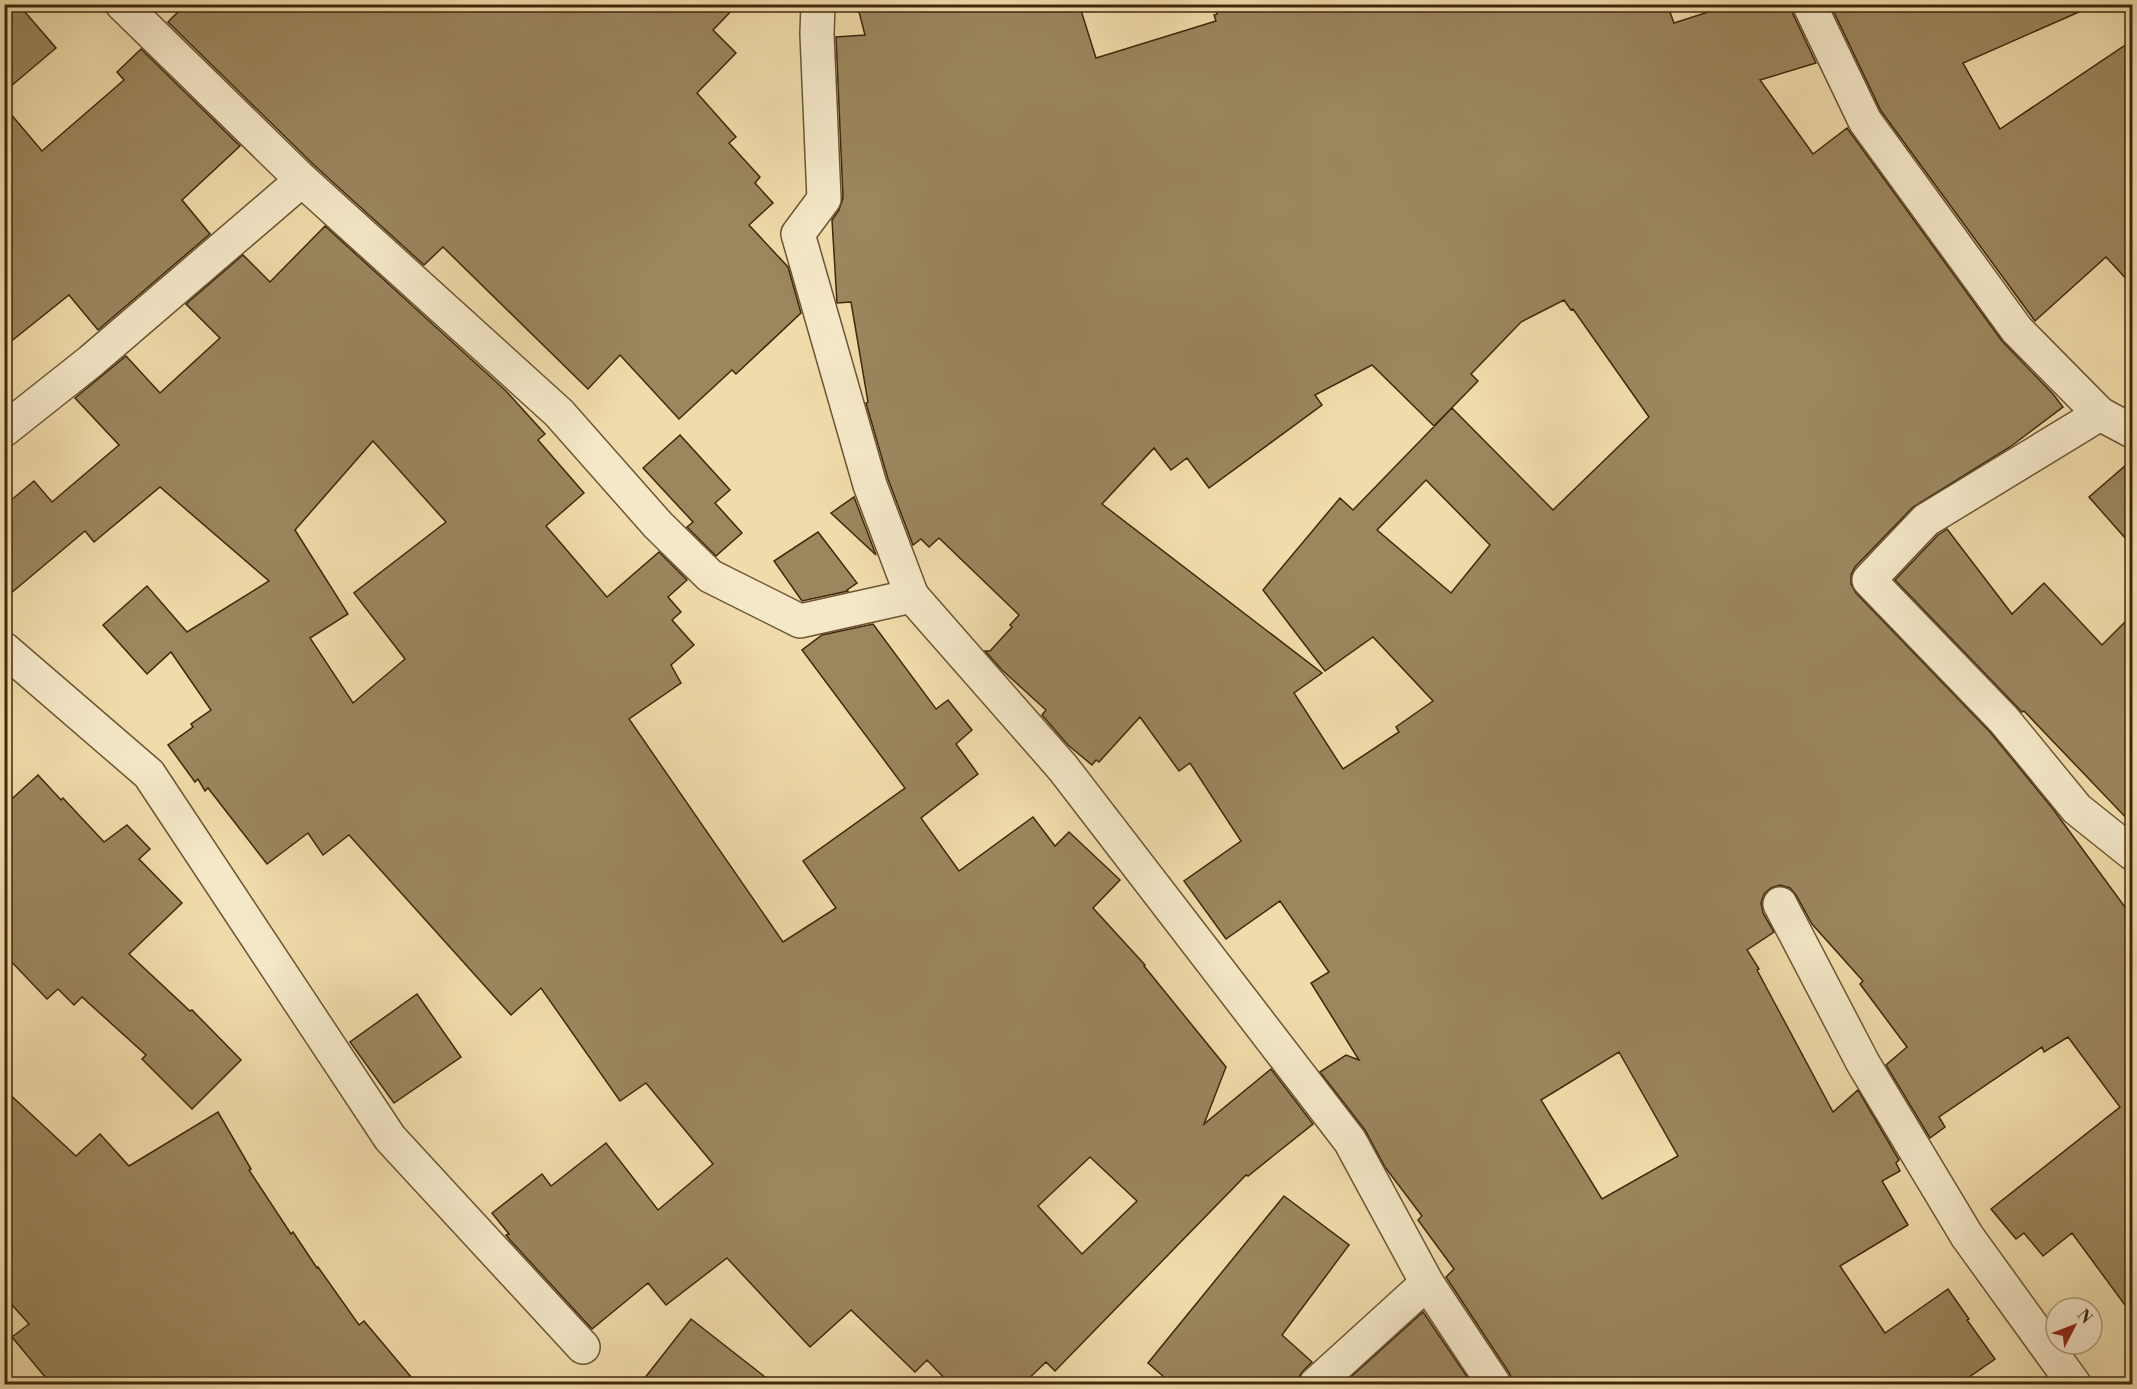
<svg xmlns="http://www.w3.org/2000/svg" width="2137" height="1389" viewBox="0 0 2137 1389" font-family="'Libre Bodoni',serif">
<rect width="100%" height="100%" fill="#f0dcaa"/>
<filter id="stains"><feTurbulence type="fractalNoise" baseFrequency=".00333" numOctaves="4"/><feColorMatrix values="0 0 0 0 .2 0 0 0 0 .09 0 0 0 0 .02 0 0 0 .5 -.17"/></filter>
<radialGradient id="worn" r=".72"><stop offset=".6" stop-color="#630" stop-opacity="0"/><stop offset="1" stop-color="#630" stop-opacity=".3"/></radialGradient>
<g fill="#9b865e" stroke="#3f280c" stroke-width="1.5" fill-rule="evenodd">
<path d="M4 4H18L56 48 4 92Z"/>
<path d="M186 4H738L713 30 736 53 697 93 736 137 729 143 760 177 755 183 773 203 749 225 788 267 801 313 736 374 732 370 679 419 620 355 588 389 443 247 424 265 315 166 168 22Z"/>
<path d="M857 4H1079L1096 58 1216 21 1214 15 1217 14 1213 4H1667L1674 23 1733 4H1791L1792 12 1816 63 1760 80 1813 154 1847 128 2002 341 2053 394 2063 407 2010 447 1913 507 1855 567 1851 575V584L1856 593 1990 732 2053 809 2133 918V1316L2072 1233 2043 1256 2024 1233 2016 1239 1991 1209 2120 1107 2068 1037 2044 1052 2042 1047 1939 1117 1945 1127 1930 1138 1886 1065 1907 1047 1860 984 1863 981 1812 924 1796 895 1790 888 1780 885 1771 888 1764 894 1761 903 1763 913 1774 932 1747 950 1759 969 1757 970 1833 1112 1858 1090 1899 1160 1896 1163 1900 1171 1882 1181 1908 1225 1840 1266 1885 1333 1948 1289 1969 1319 1967 1320 1995 1359 1959 1384H1512L1510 1374 1446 1277 1454 1269 1418 1220 1422 1216 1385 1167 1365 1130 1320 1072 1346 1055 1359 1060 1311 983 1329 972 1280 901 1226 939 1184 881 1241 841 1190 763 1179 771 1140 717 1099 762 1096 760 1092 765 1068 745 1042 715 1046 710 1002 670 985 651H990L1012 627 1010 625 1019 615 939 538 929 547 921 539 913 545 888 479 866 403 868 402 851 302 837 303 832 220 839 210 843 198 836 37 865 35ZM1564 300 1571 310 1573 309 1649 417 1553 510 1452 408 1353 510 1340 498 1263 590 1325 671 1373 637 1433 701 1396 727 1399 732 1343 769 1294 693 1322 673 1102 504 1154 448 1171 470 1187 458 1209 488 1322 405 1315 395 1372 365 1434 426 1478 381 1471 374 1521 322ZM1426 480 1490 545 1451 593 1377 530ZM1619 1052 1678 1156 1602 1199 1541 1100Z"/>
<path d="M1830 4H2097L1963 63 2000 129 2133 40V286L2106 257 2035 321 1881 111Z"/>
<path d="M141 49 240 146 182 200 210 234 98 330 69 295 4 347V106L42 151 124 80 117 72Z"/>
<path d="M325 226 506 391 545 434 538 440 584 493 546 526 607 597 659 552 687 580 668 597 681 612 672 620 694 645 671 665 681 683 629 719 783 942 836 908 803 861 905 788 802 650 822 635 873 624 936 709 948 700 972 730 956 744 978 774 921 818 959 871 1033 817 1055 846 1069 832 1120 880 1093 908 1145 965 1144 966 1226 1067 1204 1124 1271 1069 1313 1124 1248 1176 1246 1175 1055 1371 1046 1362 1023 1384H950L927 1360 915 1372 851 1310 810 1347 727 1258 666 1305 648 1283 592 1329 510 1240 506 1235 509 1234 492 1213 542 1174 551 1186 606 1143 658 1210 713 1164 646 1083 620 1101 541 988 511 1015 349 835 323 855 308 833 267 864 208 788 205 791 198 779 195 782 168 745 193 727 191 724 211 710 171 652 147 674 103 625 147 586 187 632 269 581 160 487 94 542 85 531 4 599V506L34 481 52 502 119 445 75 398 126 356 160 393 220 338 186 304 243 255 270 282ZM373 441 446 522 354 593 405 659 353 703 310 638 348 614 295 530ZM1090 1157 1137 1201 1082 1254 1038 1206Z"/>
<path d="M680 435 730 490 715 503 742 533 716 556 687 527 693 522 643 468Z"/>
<path d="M2133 459V547L2089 497Z"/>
<path d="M854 497 876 555 831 513Z"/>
<path d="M1947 529 2012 614 2044 583 2102 645 2133 614V825L2024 711 2022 712 1895 580 1938 535Z"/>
<path d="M818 532 857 583 847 590 848 591 802 601 774 561Z"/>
<path d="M38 775 61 800 63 798 104 842 127 825 150 849 139 859 182 903 129 954 190 1011 192 1010 241 1060 192 1109 142 1059 146 1055 82 997 74 1005 58 989 47 999 4 954V806Z"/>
<path d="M417 994 461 1057 394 1103 350 1042Z"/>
<path d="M4 1089 76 1156 100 1134 129 1166 218 1112 251 1169 249 1170 291 1234 293 1232 317 1268 318 1267 359 1325 364 1321 417 1384H51L12 1337 29 1324 4 1296Z"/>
<path d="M1284 1196 1349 1245 1282 1335 1312 1362 1303 1371 1298 1378V1384H1172L1148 1363Z"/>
<path d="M1423 1312 1472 1384H1343Z"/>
<path d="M691 1319 774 1384H640Z"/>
</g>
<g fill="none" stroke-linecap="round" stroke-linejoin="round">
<g stroke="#6b5534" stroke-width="36">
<g id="minor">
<path d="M122 4 302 180 559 413 658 525 710 576 800 621 912 596 1063 768 1350 1141 1427 1283 1494 1384"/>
<path d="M818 4 817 34 824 199 798 234 870 485 912 596"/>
<path d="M1809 4 1865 121 2017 330 2100 414 2132 431"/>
<path d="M2100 414 1926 520 1869 580 2004 720 2077 809 2132 853"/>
<path d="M4 430 91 361 302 180"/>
<path d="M4 649 149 774 390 1138 583 1347"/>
<path d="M1780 904 1863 1063 1967 1236 2074 1384"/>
<path d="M1316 1384 1427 1283"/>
</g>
</g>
<use href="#minor" stroke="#f5e8c8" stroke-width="33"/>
</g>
<rect width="2137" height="1389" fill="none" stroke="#f0dcaa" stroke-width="24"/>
<rect x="6" y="6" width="2125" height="1377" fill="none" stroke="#3f280c" stroke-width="3"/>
<rect x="12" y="12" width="2113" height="1365" fill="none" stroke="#3f280c" stroke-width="1.5"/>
<g transform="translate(2074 1326) rotate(48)"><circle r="28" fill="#f5e8c8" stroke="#ac9b7d" stroke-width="1.5"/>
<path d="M0-4.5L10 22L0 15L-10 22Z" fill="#8f2418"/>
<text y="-9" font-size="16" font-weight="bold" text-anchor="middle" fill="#3f280c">N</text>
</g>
<rect width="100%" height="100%" filter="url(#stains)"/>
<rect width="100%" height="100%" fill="url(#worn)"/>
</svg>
